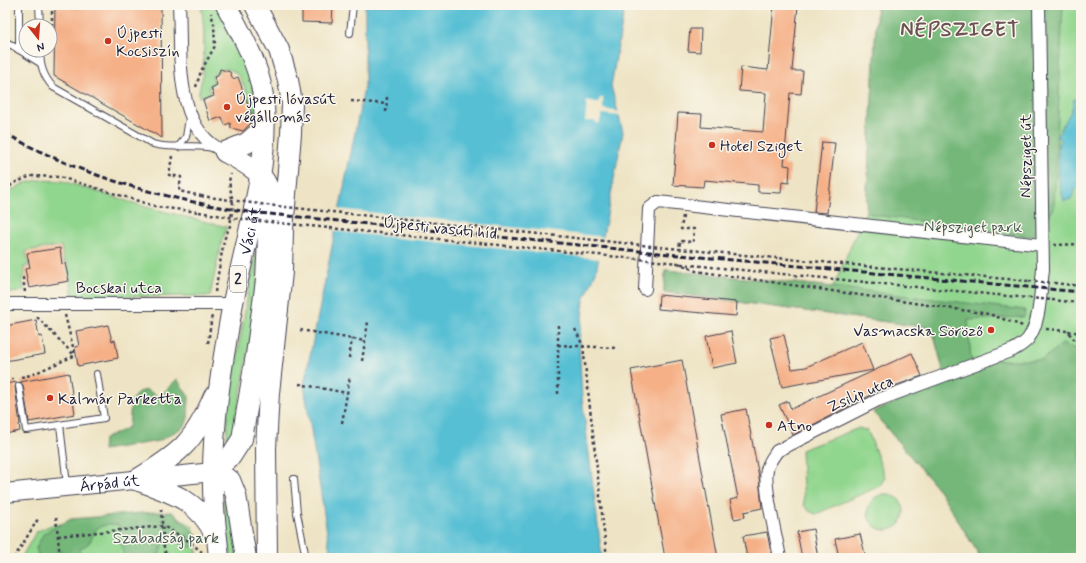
<svg xmlns="http://www.w3.org/2000/svg" width="1086" height="563" viewBox="0 0 1086 563" font-family="Mynerve,sans-serif">
<rect width="100%" height="100%" fill="#fbf7ec"/>
<filter id="ink" filterUnits="userSpaceOnUse"><feTurbulence type="fractalNoise" baseFrequency=".025" numOctaves="2"/><feDisplacementMap in="SourceGraphic" scale="8" xChannelSelector="R" yChannelSelector="G"/><feConvolveMatrix kernelMatrix="1 2 1 2 8 2 1 2 1" color-interpolation-filters="sRGB"/></filter>
<filter id="wash" filterUnits="userSpaceOnUse"><feTurbulence type="fractalNoise" baseFrequency=".012" numOctaves="4" result="noise"/><feDisplacementMap in="SourceGraphic" scale="16" xChannelSelector="R" yChannelSelector="G"/><feGaussianBlur stdDeviation="0.9" result="paint"/><feColorMatrix in="noise" values="0 0 0 0 0 0 0 0 0 0 0 0 0 0 0 0 0 1.4 0 .05"/><feComposite in="paint" operator="in"/></filter>
<g filter="url(#wash)">
<rect width="100%" height="100%" fill="#eee4c5"/>
<g fill="#91d68e" stroke="#5a7c64">
<path d="M201 5H221L231 22 261 109 254 115C247 96 239 52 212 76L214 83 208 87 211 93 199 97C198 88 202 82 203 73 204 50 205 28 201 5Z"/>
<path d="M877 5H1081V558H981L940 491 873 412 946 380 932 328 664 292 665 270 833 287 866 211Z"/>
<path d="M39 180 63 181 146 207 227 227 222 240 210 296 73 297 67 262H64L61 246 26 251 29 266 24 267 25 276 22 277 24 291 5 294V194L25 183Z"/>
<path d="M259 242 256 313 232 439H227V412L257 244Z"/>
<path d="M859 428 868 431 885 477 880 486 816 514 809 511 804 505 801 450Z"/>
<circle cx="886" cy="512" r="18"/>
<path d="M228 497 240 558H230L223 498Z"/>
<path d="M174 514 193 527 198 558H21L36 532 51 525Z"/>
</g>
<g fill="#74b779" stroke="#4b6c5a">
<path d="M877 5H1063L1054 209 1031 236 874 215 866 211Z"/>
<path d="M665 270 833 287 1025 310 1024 317 968 320 971 360H1042L1062 344 1080 350 1081 558H981L940 491 873 412 946 380 932 328 664 292Z"/>
<path d="M177 379 189 397 188 418 185 426 159 441 103 450 104 439 129 427 131 402 138 392 147 390 159 397Z"/>
<path d="M154 512H172L196 534 198 546 187 547 173 540 163 544 158 558H125L120 544 119 525 108 524 97 528 89 543 80 549 81 558H63L62 551 56 554 53 558H39L36 548 44 533 71 519Z"/>
</g>
<g fill="#57bfd4" stroke="#3c7088">
<path d="M365 5H625L611 86 623 132 596 272 584 300 579 341 582 398 602 558H331L304 385 365 83Z"/>
<path d="M1074 99 1081 103V178L1071 199 1064 201 1059 181 1058 144 1061 141 1058 136C1062 122 1073 115 1074 99Z"/>
</g>
<g fill="#eee4c5">
<path d="M600 98H603V109L620 112 621 116 602 114 599 124 594 121H585L587 101 598 103Z"/>
<path d="M337 209 604 237 600 259 332 231Z"/>
</g>
<g id="blocks">
<g fill="#f5b087">
<path d="M55 5H161L162 138 54 76Z"/>
<path d="M302 5H333L332 23 302 22Z"/>
<path d="M774 5H798L792 71H803L801 94 790 93 784 165 790 166 789 183 782 182 781 193 758 192V185L704 180 703 187 673 185 678 113 702 114 701 127 763 132 766 93 739 91 741 67 768 70Z"/>
<path d="M690 29H701L700 52 688 51Z"/>
<path d="M220 69 230 72 233 79 238 77 252 115 249 116 251 123 243 131 231 128 230 123 225 125 222 117 210 121 203 100 214 96 211 88 217 85 214 77 218 76Z"/>
<path d="M822 142 835 143 827 213 814 212Z"/>
<path d="M60 248 62 264 65 263 69 281 29 288 25 269 30 268 27 253Z"/>
<path d="M659 295 737 302 736 316 658 309Z"/>
<path d="M36 320 39 337 42 336 45 354 5 361V326Z"/>
<path d="M108 325 112 341 115 340 118 358 78 366 75 347 79 346 76 331Z"/>
<path d="M731 331 737 363 712 368 706 336Z"/>
<path d="M784 335 792 369 806 367 862 342 873 370 782 387 770 338Z"/>
<path d="M912 353 922 376 875 393 793 435 779 405 788 401 791 409Z"/>
<path d="M682 360 718 558H665L631 370Z"/>
<path d="M69 373 75 414 29 422 23 385 20 382Z"/>
<path d="M17 382 15 387 20 424H19L20 431 5 434V384Z"/>
<path d="M746 409 759 477 762 508 744 512 745 517 734 519 730 500 738 498 721 414Z"/>
<path d="M813 529 818 558H802L797 532Z"/>
<path d="M767 532 772 558H747L743 536Z"/>
<path d="M860 534 866 558H839L835 539Z"/>
</g>
</g>
</g>
<g filter="url(#ink)">
<use href="#blocks" fill-opacity="0" stroke="#413f50" stroke-width="1"/>
<g fill="none" stroke-linecap="round" stroke-linejoin="round">
<g stroke="#413f50" stroke-width="8">
<g id="lane">
<path d="M19 5V50"/>
<path d="M39 5 40 26"/>
<path d="M350 33 353 5"/>
<path d="M5 41 40 63"/>
<path d="M40 50C40 65 43 76 53 87L153 144C173 150 193 143 213 148"/>
<path d="M178 147 186 137 189 118"/>
<path d="M19 386 26 430 104 418 97 374"/>
<path d="M60 425 67 485"/>
<path d="M294 479 297 513 306 558"/>
</g>
</g>
<g stroke="#413f50" stroke-width="14">
<g id="street">
<path d="M179 5C182 52 172 129 225 152"/>
<path d="M645 289 649 209 658 202 1042 245"/>
<path d="M5 304H233"/>
<path d="M780 558C777 539 763 486 767 470 768 463 773 457 777 451L878 400 1013 350C1018 347 1024 344 1028 339 1041 321 1040 292 1043 270L1039 5"/>
</g>
</g>
<g stroke="#413f50" stroke-width="20">
<g id="secondary">
<path id="s1" d="M5 493 213 472"/>
</g>
</g>
<g stroke="#413f50" stroke-width="22">
<g id="primary">
<path d="M255 5 279 50 288 80 292 103 291 134 283 230 282 272 269 393 266 448 267 558"/>
<path d="M225 152 247 143 264 128"/>
<path d="M213 472 231 456 242 439 256 355 266 280 270 196C268 173 243 162 225 152"/>
<path d="M213 472 230 480 236 495 246 558"/>
<path d="M136 480C179 454 194 443 214 396"/>
<path d="M136 480C170 492 199 500 215 535"/>
<path id="s2" d="M219 558C217 534 213 510 213 486 212 424 222 363 233 303 245 243 269 167 264 106 262 69 243 37 226 5"/>
</g>
</g>
<g stroke="#413f50" stroke-width="2.5" stroke-dasharray="3 3" stroke-linecap="butt">
<path d="M52 5V37"/>
<path d="M196 87 201 71 215 46 214 24 211 13"/>
<path d="M351 101 387 104"/>
<path d="M386 112 387 97"/>
<path d="M172 156 169 175 181 177 179 191 201 196"/>
<path d="M5 190 14 183 31 176 60 177 158 207 199 212"/>
<path d="M683 216 681 229H694L693 242 680 241 679 249 1029 281"/>
<path d="M1054 245 1081 244"/>
<path d="M678 263 696 271 989 314 1023 326"/>
<path d="M681 264 1028 298"/>
<path d="M1054 283 1081 286"/>
<path d="M25 292 23 278 27 277"/>
<path d="M215 292 224 240 230 226 233 204 229 181 231 174"/>
<path d="M1052 300 1081 303"/>
<path d="M65 315 75 355"/>
<path d="M37 317 74 355"/>
<path d="M558 325V396"/>
<path d="M575 329 583 346 607 558"/>
<path d="M1046 329 1067 331 1081 347"/>
<path d="M300 330 365 341"/>
<path d="M1068 331 1081 333"/>
<path d="M208 343 212 315"/>
<path d="M558 345 615 348"/>
<path d="M349 358 352 339"/>
<path d="M362 361 368 322"/>
<path d="M21 377 31 375 76 355"/>
<path d="M5 380 13 379"/>
<path d="M299 384 347 393"/>
<path d="M342 423 350 376"/>
<path d="M161 509 164 548 167 558"/>
<path d="M56 517 60 558"/>
<path d="M58 536 163 526 187 540 202 552"/>
<path d="M350 557V558"/>
<path d="M14 558 38 519"/>
</g>
<use href="#lane" stroke="#fff" stroke-width="6"/>
<use href="#street" stroke="#fff" stroke-width="12"/>
<use href="#secondary" stroke="#fff" stroke-width="18"/>
<use href="#primary" stroke="#fff" stroke-width="20"/>
<path stroke="#22223b" stroke-width="3" stroke-dasharray="6 3" stroke-linecap="butt" d="M5 133C80 176 164 199 249 212L679 255 1081 292"/>
<g stroke="#413f50" stroke-width="2.5" stroke-dasharray="3 3" stroke-linecap="butt">
<path d="M201 196 267 205 679 249"/>
<path d="M199 212 240 219 678 263"/>
<path d="M1029 281 1053 283"/>
<path d="M1029 298 1052 300"/>
</g>
</g>
</g>
<g fill="#c8321e" stroke="#fbf7ec" stroke-width="1.5">
<circle cx="108" cy="41" r="4"/>
<circle cx="227" cy="107" r="4"/>
<circle cx="712" cy="145" r="4"/>
<circle cx="991" cy="330" r="4"/>
<circle cx="50" cy="398" r="4"/>
<circle cx="769" cy="425" r="4"/>
</g>
<g text-anchor="middle" stroke-width="3" stroke-linejoin="round" paint-order="stroke">
<rect fill="#fbf7ec" stroke="#636270" stroke-width="1" x="230" y="266" width="16" height="26" rx="3"/>
<g font-size="15" font-weight="bold" fill="#22223b">
<text x="238" y="284">2</text>
</g>
<g font-size="16" fill="#22223b" stroke="#fbf7ec" text-anchor="start">
<text x="116" y="38">Újpesti<tspan x="116" dy="18">Kocsiszín</tspan></text>
<text x="235" y="104">Újpesti lóvasút<tspan x="235" dy="18">végállomás</tspan></text>
<text x="720" y="151">Hotel Sziget</text>
<text x="983" y="336" text-anchor="end">Vasmacska Söröző</text>
<text x="58" y="404">Kalmár Parketta</text>
<text x="777" y="431">Atno</text>
</g>
<g font-size="16" fill="#22223b" stroke="#fbf7ec">
<text transform="translate(1025 156) rotate(-90)" y="6">Népsziget út</text>
<text transform="translate(440 227) rotate(6)" y="6">Újpesti vasúti híd</text>
<text dy="6" stroke="none"><textPath href="#s2" startOffset="331">Váci út</textPath></text>
<text x="119" y="293">Bocskai utca</text>
<text transform="translate(860 393) rotate(-24)" y="6">Zsilip utca</text>
<text dy="6" stroke="none"><textPath href="#s1" startOffset="105">Árpád út</textPath></text>
</g>
<g font-size="16" fill="#435854" stroke="#fbf7ec">
<text x="973" y="232">Népsziget park</text>
<text x="166" y="543">Szabadság park</text>
</g>
<g font-size="20" font-weight="bold" letter-spacing="1" fill="#6c5456" stroke="#fbf7ec">
<text x="960" y="36">NÉPSZIGET</text>
</g>
</g>
<rect width="1086" height="563" fill="none" stroke="#fbf7ec" stroke-width="20"/>
<g transform="translate(38 38) rotate(163)"><circle r="19" fill="#fbf7ec" stroke="#a4a2a5"/>
<path d="M0-3L7 15L0 10L-7 15Z" fill="#c8321e"/>
<text y="-6" font-size="11" font-weight="bold" text-anchor="middle" fill="#22223b">N</text>
</g>
</svg>
